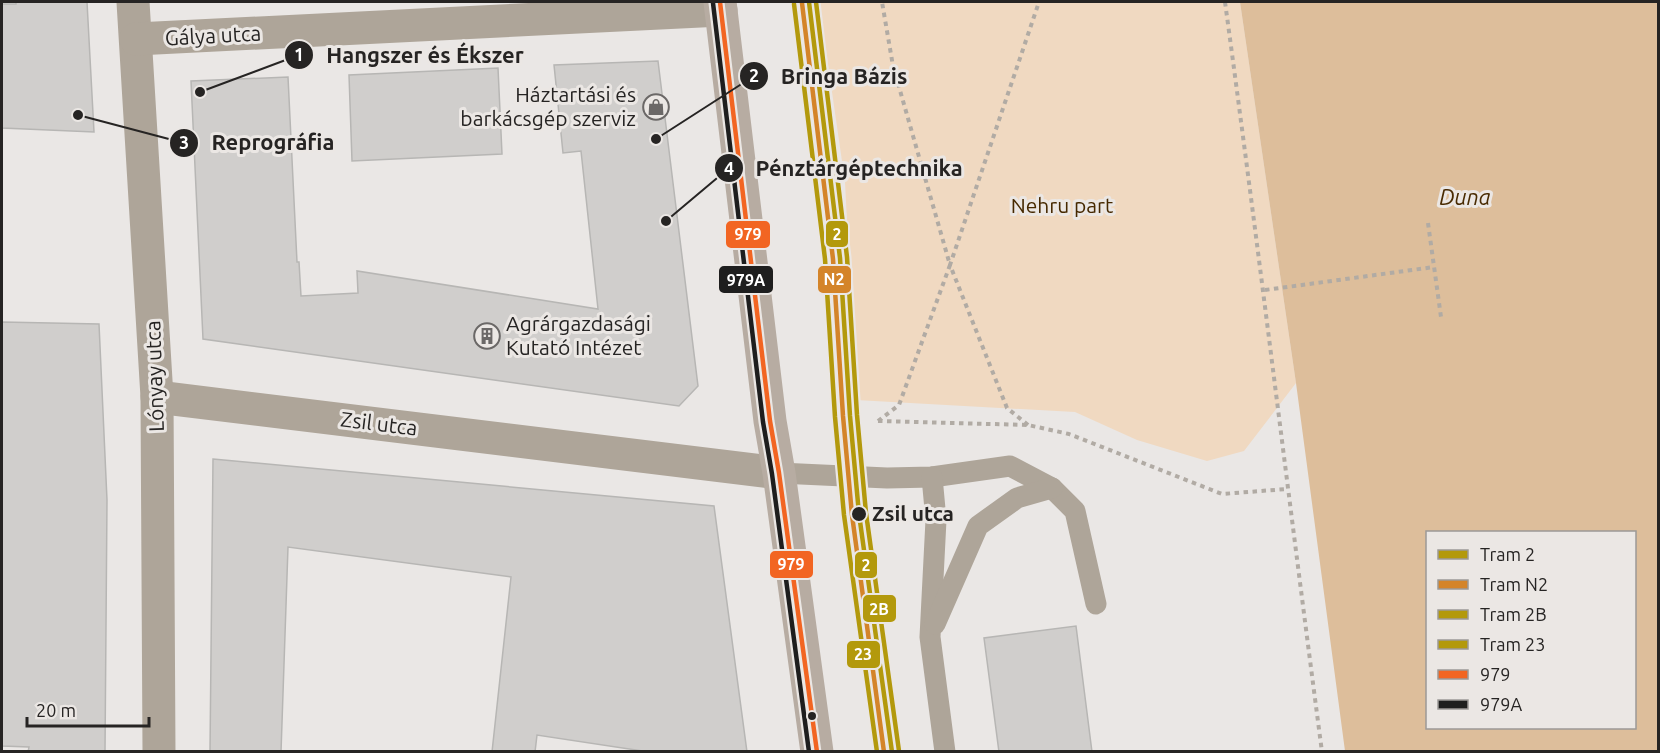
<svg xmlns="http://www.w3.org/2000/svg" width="1660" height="753" viewBox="0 0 1660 753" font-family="Ubuntu,sans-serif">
<rect width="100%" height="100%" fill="#eae7e5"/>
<path fill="#f0d9c1" d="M819 2H1240L1296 383 1244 451 1207 461 1137 440 1075 412 856 400 845 182Z"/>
<path fill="#ddbe9b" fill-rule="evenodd" d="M1240 2H1658V751H1345L1296 383ZM1428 532H1634V728H1428Z"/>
<g fill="#d0cecc" stroke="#b7b6b4" stroke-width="1.5">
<path d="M16 2H87L94 132 2 128V4H16Z"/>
<path d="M658 61 698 386 679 406 203 339 191 81 288 77 297 262H299L301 296 358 293 357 271 598 309 581 151 563 153 554 65Z"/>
<path d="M498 68 502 154 352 161 349 75Z"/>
<path d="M2 322 99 324 107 500 105 752H28L29 747 2 746Z"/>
<path d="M213 459 714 506 747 752H649L537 735 535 752H492L511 577 288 547 281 752H210Z"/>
<path d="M1076 626 1092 752H999L984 638Z"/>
</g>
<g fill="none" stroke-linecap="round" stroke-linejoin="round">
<g stroke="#b1aba4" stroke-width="4" stroke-dasharray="4.5 4.5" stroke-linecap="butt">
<path d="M1225 2C1259 251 1289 502 1322 752"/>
<path d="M1428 223 1441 317"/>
<path d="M1265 290 1434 267"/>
<path d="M878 421 899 405 950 265 893 66 882 2"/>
<path d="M878 421 1028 425 1069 434 1222 494 1287 489"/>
<path d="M1028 425 1007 408 950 265 1039 2"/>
</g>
<g stroke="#aea599" stroke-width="21">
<path d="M779 473 887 478 932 477 1010 466 1052 488 1075 511 1096 604"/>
<path d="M932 477 936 520 930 637 945 752"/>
<path d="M935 624 978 526 1017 498 1052 488"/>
</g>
<g stroke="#aea599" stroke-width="33">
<path d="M133 2 157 397 159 752"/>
<path d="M136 39 721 10"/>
<path d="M157 397 779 473"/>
</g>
<path stroke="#b7aca2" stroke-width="33" d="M720 2 770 421 779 473 817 752"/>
<g stroke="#ebe7e4" stroke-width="9">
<path id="bus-1" d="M720 2 770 421 779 473 817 752"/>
</g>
<g stroke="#ebe7e4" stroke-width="9">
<path id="bus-2" d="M713 3 763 422 772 474 809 752"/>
</g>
<use href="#bus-1" stroke="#f26522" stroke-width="4.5"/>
<use href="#bus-2" stroke="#1e1e1e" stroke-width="4.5"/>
<g stroke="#ebe7e4" stroke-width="9">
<path id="tram-1" d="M809 2 840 258 850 416 859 514 892 752"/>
</g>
<g stroke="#ebe7e4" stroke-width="9">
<path id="tram-2" d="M802 3 833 259 843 416 852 515 884 752"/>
</g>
<g stroke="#ebe7e4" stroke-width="9">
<path id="tram-3" d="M816 2 847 257 857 415 866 513 899 751"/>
</g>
<g stroke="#ebe7e4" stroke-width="9">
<path id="tram-4" d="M794 4 825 259 835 417 844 515 877 752"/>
</g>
<use href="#tram-1" stroke="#b3990c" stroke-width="4.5"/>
<use href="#tram-2" stroke="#d48429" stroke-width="4.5"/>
<use href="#tram-3" stroke="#b3990c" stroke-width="4.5"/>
<use href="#tram-4" stroke="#b3990c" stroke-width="4.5"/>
</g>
<defs>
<g id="shop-ring" transform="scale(1.35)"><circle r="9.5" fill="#ebe7e4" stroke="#6b6867" stroke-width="1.5"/><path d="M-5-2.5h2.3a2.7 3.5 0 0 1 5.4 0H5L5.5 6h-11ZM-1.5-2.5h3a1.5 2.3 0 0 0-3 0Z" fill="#6b6867"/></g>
<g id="building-ring" transform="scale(1.35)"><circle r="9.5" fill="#ebe7e4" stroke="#6b6867" stroke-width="1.5"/><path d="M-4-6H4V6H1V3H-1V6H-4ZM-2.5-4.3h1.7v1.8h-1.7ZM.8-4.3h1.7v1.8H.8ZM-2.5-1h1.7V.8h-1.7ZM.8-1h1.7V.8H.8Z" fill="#6b6867"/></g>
</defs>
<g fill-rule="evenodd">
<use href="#shop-ring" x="656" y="107"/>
<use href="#building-ring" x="487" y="336"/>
</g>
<g fill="#262423" stroke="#ebe7e4" stroke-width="2">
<circle cx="859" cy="514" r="8"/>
<circle cx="812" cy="716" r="5"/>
</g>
<g text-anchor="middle" stroke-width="6" stroke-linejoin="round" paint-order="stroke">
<g font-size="21" fill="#262423" stroke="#ebe7e4">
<text transform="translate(213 36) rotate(-3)" y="7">Gálya utca</text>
<text transform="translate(155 376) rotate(-92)" y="7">Lónyay utca</text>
<text transform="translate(379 424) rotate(7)" y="7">Zsil utca</text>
</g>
<g font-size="21" fill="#262423" stroke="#ebe7e4" text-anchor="end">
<text x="636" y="102">Háztartási és<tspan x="636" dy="24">barkácsgép szerviz</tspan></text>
<text x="506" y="331" text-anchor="start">Agrárgazdasági<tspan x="506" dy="24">Kutató Intézet</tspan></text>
</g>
<g font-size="21" fill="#462900" stroke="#ebe7e4">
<text x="1062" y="213">Nehru part</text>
</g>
<g font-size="21" font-weight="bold" fill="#262423" stroke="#ebe7e4" text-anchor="start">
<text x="872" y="521">Zsil utca</text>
</g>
<g font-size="22" font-style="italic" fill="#492b02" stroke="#ebe7e4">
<text x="1465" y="205">Duna</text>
</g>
</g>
<path fill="none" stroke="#262423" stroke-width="2" d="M200 92L299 55M656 139L754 76M78 115L184 143M666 221L729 168"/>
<g fill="#262423" stroke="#ebe7e4" stroke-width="2">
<circle cx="200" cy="92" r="6"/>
<circle cx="656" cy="139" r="6"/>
<circle cx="78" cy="115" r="6"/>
<circle cx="666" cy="221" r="6"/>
<circle cx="299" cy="55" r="15"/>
<circle cx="754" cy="76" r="15"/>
<circle cx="184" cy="143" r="15"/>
<circle cx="729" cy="168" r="15"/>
</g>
<g font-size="18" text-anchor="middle" font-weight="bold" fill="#fff">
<text x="299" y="61">1</text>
<text x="754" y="82">2</text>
<text x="184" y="149">3</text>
<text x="729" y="175">4</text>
</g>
<g font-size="22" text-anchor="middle" font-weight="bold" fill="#262423" stroke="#ebe7e4" stroke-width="6" stroke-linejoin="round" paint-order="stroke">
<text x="425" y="63">Hangszer és Ékszer</text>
<text x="844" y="84">Bringa Bázis</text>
<text x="273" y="150">Reprográfia</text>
<text x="859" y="176">Pénztárgéptechnika</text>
</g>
<g stroke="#ebe7e4" stroke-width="2">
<rect x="825" y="220" width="24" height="28" rx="6" fill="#b3990c"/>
<rect x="725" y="220" width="46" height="29" rx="6" fill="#f26522"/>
<rect x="817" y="265" width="35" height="29" rx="6" fill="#d48429"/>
<rect x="718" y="265" width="56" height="29" rx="6" fill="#1e1e1e"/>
<rect x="769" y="550" width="45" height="29" rx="6" fill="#f26522"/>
<rect x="854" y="551" width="24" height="28" rx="6" fill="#b3990c"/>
<rect x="862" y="594" width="35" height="29" rx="6" fill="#b3990c"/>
<rect x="846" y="640" width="35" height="29" rx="6" fill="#b3990c"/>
</g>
<g font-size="16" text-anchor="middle" font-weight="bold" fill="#fff">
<text x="837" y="240">2</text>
<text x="748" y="240">979</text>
<text x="834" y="285">N2</text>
<text x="746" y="286">979A</text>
<text x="791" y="570">979</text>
<text x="866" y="571">2</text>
<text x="879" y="615">2B</text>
<text x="863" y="660">23</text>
</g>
<rect width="1660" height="753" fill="none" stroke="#262423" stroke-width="6"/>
<rect x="1426" y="531" width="210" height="198" fill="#ebe7e4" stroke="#9c9997" stroke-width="1.5"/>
<rect x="1438" y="550" width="30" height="9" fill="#b3990c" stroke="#9c9997" stroke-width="1.5"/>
<text x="1480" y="561" font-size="18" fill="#262423">Tram 2</text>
<rect x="1438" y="580" width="30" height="9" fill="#d48429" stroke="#9c9997" stroke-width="1.5"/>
<text x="1480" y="591" font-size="18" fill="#262423">Tram N2</text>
<rect x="1438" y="610" width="30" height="9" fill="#b3990c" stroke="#9c9997" stroke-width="1.5"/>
<text x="1480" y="621" font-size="18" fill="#262423">Tram 2B</text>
<rect x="1438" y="640" width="30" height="9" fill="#b3990c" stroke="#9c9997" stroke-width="1.5"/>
<text x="1480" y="651" font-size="18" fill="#262423">Tram 23</text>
<rect x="1438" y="670" width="30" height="9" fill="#f26522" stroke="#9c9997" stroke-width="1.5"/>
<text x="1480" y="681" font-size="18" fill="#262423">979</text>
<rect x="1438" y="700" width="30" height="9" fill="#1e1e1e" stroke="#9c9997" stroke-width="1.5"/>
<text x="1480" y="711" font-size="18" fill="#262423">979A</text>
<path d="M27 717v9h122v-9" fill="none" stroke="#262423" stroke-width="3"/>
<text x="36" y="717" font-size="18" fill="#262423" stroke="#ebe7e4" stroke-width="4.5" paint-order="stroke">20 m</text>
</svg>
